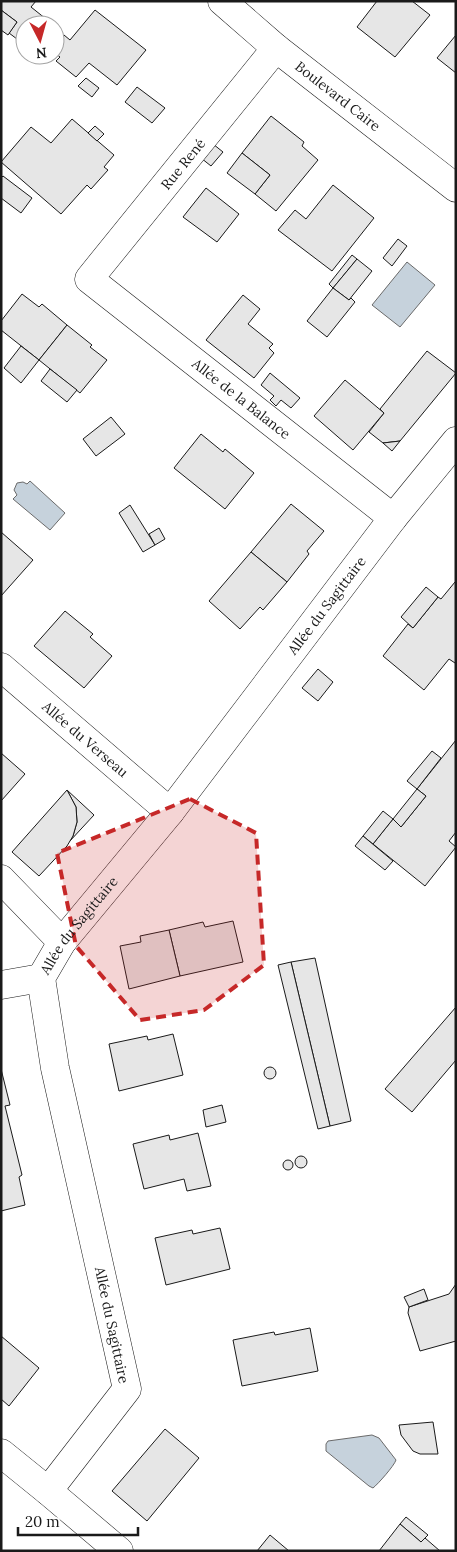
<svg xmlns="http://www.w3.org/2000/svg" width="457" height="1552" viewBox="0 0 457 1552" font-family="Lora,serif">
<rect width="100%" height="100%" fill="#fff"/>
<g fill="#c6d2dc" stroke="#6a6a6a">
<path d="M407 262 435 285 400 327 372 305Z"/>
<path d="M30 481 65 513 50 530 13 499 17 495 14 490 17 483 23 482 27 484Z"/>
<path d="M372 1435 379 1438 396 1460C394 1466 378 1484 373 1488L369 1486 326 1451V1444L328 1441Z"/>
</g>
<g fill="#e6e6e6" stroke="#1a1a1a">
<path d="M1 1H36L31 7 46 19 41 25H25V45L9 33 17 22 1 10Z"/>
<path d="M377 1H412L430 15 395 57 357 27Z"/>
<path d="M1 10 17 22 8 35 1 30Z"/>
<path d="M95 10 146 50 117 85 89 63 76 77 56 61 60 57 55 53V43L57 40 59 41 64 35 70 40Z"/>
<path d="M456 35V73L437 58Z"/>
<path d="M86 78 99 88 92 97 78 86Z"/>
<path d="M137 87 165 108 152 123 125 102Z"/>
<path d="M271 116 304 142 302 146 318 160 276 211 255 194 270 175 242 153Z"/>
<path d="M72 119 114 155 104 167 108 170 91 189 87 185 61 214 1 162 31 127 51 143Z"/>
<path d="M95 126 104 134 97 141 88 133Z"/>
<path d="M213 144 223 152 211 166 201 158Z"/>
<path d="M242 153 270 175 255 194 227 173Z"/>
<path d="M3 176 32 198 21 213 1 198V178Z"/>
<path d="M333 185 374 218 332 271 278 230 295 210 306 219Z"/>
<path d="M206 188 239 214 217 242 183 217Z"/>
<path d="M398 239 407 246 392 266 383 258Z"/>
<path d="M352 255 357 259 333 288 329 284Z"/>
<path d="M357 259 372 271 349 300 333 288Z"/>
<path d="M333 288 349 300 351 298 355 302 327 337 307 321Z"/>
<path d="M22 294 39 307 42 304 67 325 39 360 1 330V321Z"/>
<path d="M243 295 260 309 248 324 273 344 269 348 274 353 254 378 206 340Z"/>
<path d="M67 325 92 345 90 347 107 360 80 393 39 360Z"/>
<path d="M21 346 39 360 21 383 4 368Z"/>
<path d="M427 351 456 373 400 441 383 443 369 432 384 413 380 409Z"/>
<path d="M50 369 77 390 67 402 41 381Z"/>
<path d="M270 373 300 398 291 408 281 400 276 406 270 400 274 396 261 385Z"/>
<path d="M345 380 384 413 353 450 314 416Z"/>
<path d="M111 417 125 434 96 456 83 439Z"/>
<path d="M201 434 223 452 225 449 254 473 225 509 174 468Z"/>
<path d="M400 441 392 451 383 443Z"/>
<path d="M291 504 324 531 307 551 309 554 287 582 251 552Z"/>
<path d="M130 505 155 545 143 552 119 513Z"/>
<path d="M159 528 165 539 155 545 149 534Z"/>
<path d="M1 532 33 560 1 596Z"/>
<path d="M251 552 287 582 263 610 260 607 240 629 209 601Z"/>
<path d="M455 582 456 583V662L455 663 449 659 424 690 383 656 408 624 413 628 438 597 441 599Z"/>
<path d="M426 587 438 597 413 628 401 617Z"/>
<path d="M65 611 93 634 90 637 112 656 84 688 34 646Z"/>
<path d="M318 669 333 682 318 701 302 688Z"/>
<path d="M456 740V832L449 841 456 847 425 886 373 844 393 819 401 827 426 796 417 789Z"/>
<path d="M432 751 441 758 417 789 407 781Z"/>
<path d="M1 753 25 774 1 801Z"/>
<path d="M417 789 426 796 401 827 393 819Z"/>
<path d="M67 790 94 815 69 842 73 836 77 822 76 807Z"/>
<path d="M67 790 76 807 77 822 73 836 67 846 39 876 12 852Z"/>
<path d="M383 811 393 819 373 844 363 836Z"/>
<path d="M363 836 393 861 385 870 355 846Z"/>
<path d="M233 921 243 962 180 976 169 930 203 922 205 927Z"/>
<path d="M169 930 180 976 129 989 120 946 141 942 140 936Z"/>
<path d="M315 958 351 1121 330 1126 291 962Z"/>
<path d="M291 962 330 1126 318 1129 278 965Z"/>
<path d="M456 1007V1060L412 1112 385 1089Z"/>
<path d="M173 1034 183 1075 119 1091 109 1044 147 1036 148 1040Z"/>
<circle cx="270" cy="1073" r="6"/>
<path d="M1 1069 10 1105 5 1106 22 1175 19 1177 25 1205 1 1211Z"/>
<path d="M222 1105 226 1122 206 1127 203 1110Z"/>
<path d="M198 1133 211 1186 187 1191 184 1179 144 1189 133 1144 169 1135 170 1140Z"/>
<circle cx="301" cy="1162" r="6"/>
<circle cx="288" cy="1165" r="5"/>
<path d="M220 1228 230 1269 166 1285 155 1238 192 1230 193 1234Z"/>
<path d="M456 1284V1341L420 1351 408 1313 409 1307 449 1294Z"/>
<path d="M424 1289 428 1300 409 1307 404 1297Z"/>
<path d="M310 1328 318 1371 242 1386 233 1340 274 1332 275 1335Z"/>
<path d="M1 1336 39 1368 9 1406 1 1399Z"/>
<path d="M433 1422 438 1454H420L413 1451 401 1435 399 1425Z"/>
<path d="M165 1429 199 1458 147 1521 112 1491Z"/>
<path d="M406 1517 428 1535 421 1542 400 1524Z"/>
<path d="M400 1524 421 1542 425 1538 440 1551H379Z"/>
<path d="M270 1535 289 1551H257Z"/>
</g>
<g fill="none" stroke-linecap="round" stroke-linejoin="round">
<g stroke="#1a1a1a" stroke-width="29">
<g id="minor">
<path id="s1" d="M222 1 276 48 456 188"/>
<path id="s2" d="M276 48 89 279 393 518"/>
<path id="s3" d="M1 667 170 812"/>
<path d="M1 879 62 942"/>
<path d="M1 985 41 978"/>
<path d="M1 1453 48 1491 119 1551"/>
<path id="s4" d="M48 1491 127 1389 55 1068 41 978 62 942 170 812 393 518 456 441"/>
</g>
</g>
<use href="#minor" stroke="#fff" stroke-width="28"/>
</g>
<path fill="#c62828" fill-opacity="0.2" stroke="#c62828" stroke-width="4" stroke-dasharray="10 6" stroke-linejoin="round" d="M190 799 256 833 264 965 204 1010 140 1020 76 946 57 853Z"/>
<g text-anchor="middle" stroke-width="4" stroke-linejoin="round" paint-order="stroke">
<g font-size="14" fill="#1a1a1a" stroke="#fff">
<text dy="5" stroke="none"><textPath href="#s1" startOffset="150">Boulevard Caire</textPath></text>
<text transform="translate(183 164) rotate(-51)" y="5">Rue René</text>
<text dy="5" stroke="none"><textPath href="#s2" startOffset="491">Allée de la Balance</textPath></text>
<text dy="5" stroke="none"><textPath href="#s4" startOffset="1019">Allée du Sagittaire</textPath></text>
<text dy="5" stroke="none"><textPath href="#s3" startOffset="111">Allée du Verseau</textPath></text>
<text dy="5" stroke="none"><textPath href="#s4" startOffset="614">Allée du Sagittaire</textPath></text>
<text transform="translate(112 1325) rotate(78)" y="5">Allée du Sagittaire</text>
</g>
</g>
<rect width="457" height="1552" fill="none" stroke="#1a1a1a" stroke-width="5"/>
<g transform="translate(40 40) rotate(174)"><circle r="24" fill="#ffffff" stroke="#a3a3a3"/>
<path d="M0-4L9 19L0 12L-9 19Z" fill="#c62828"/>
<text y="-8" font-size="14" font-weight="bold" text-anchor="middle" fill="#1a1a1a">N</text>
</g>
<path d="M18 1527v8h120v-8" fill="none" stroke="#1a1a1a" stroke-width="2.5"/>
<text x="25" y="1527" font-size="15" fill="#1a1a1a" stroke="#ffffff" stroke-width="4" paint-order="stroke">20 m</text>
</svg>
